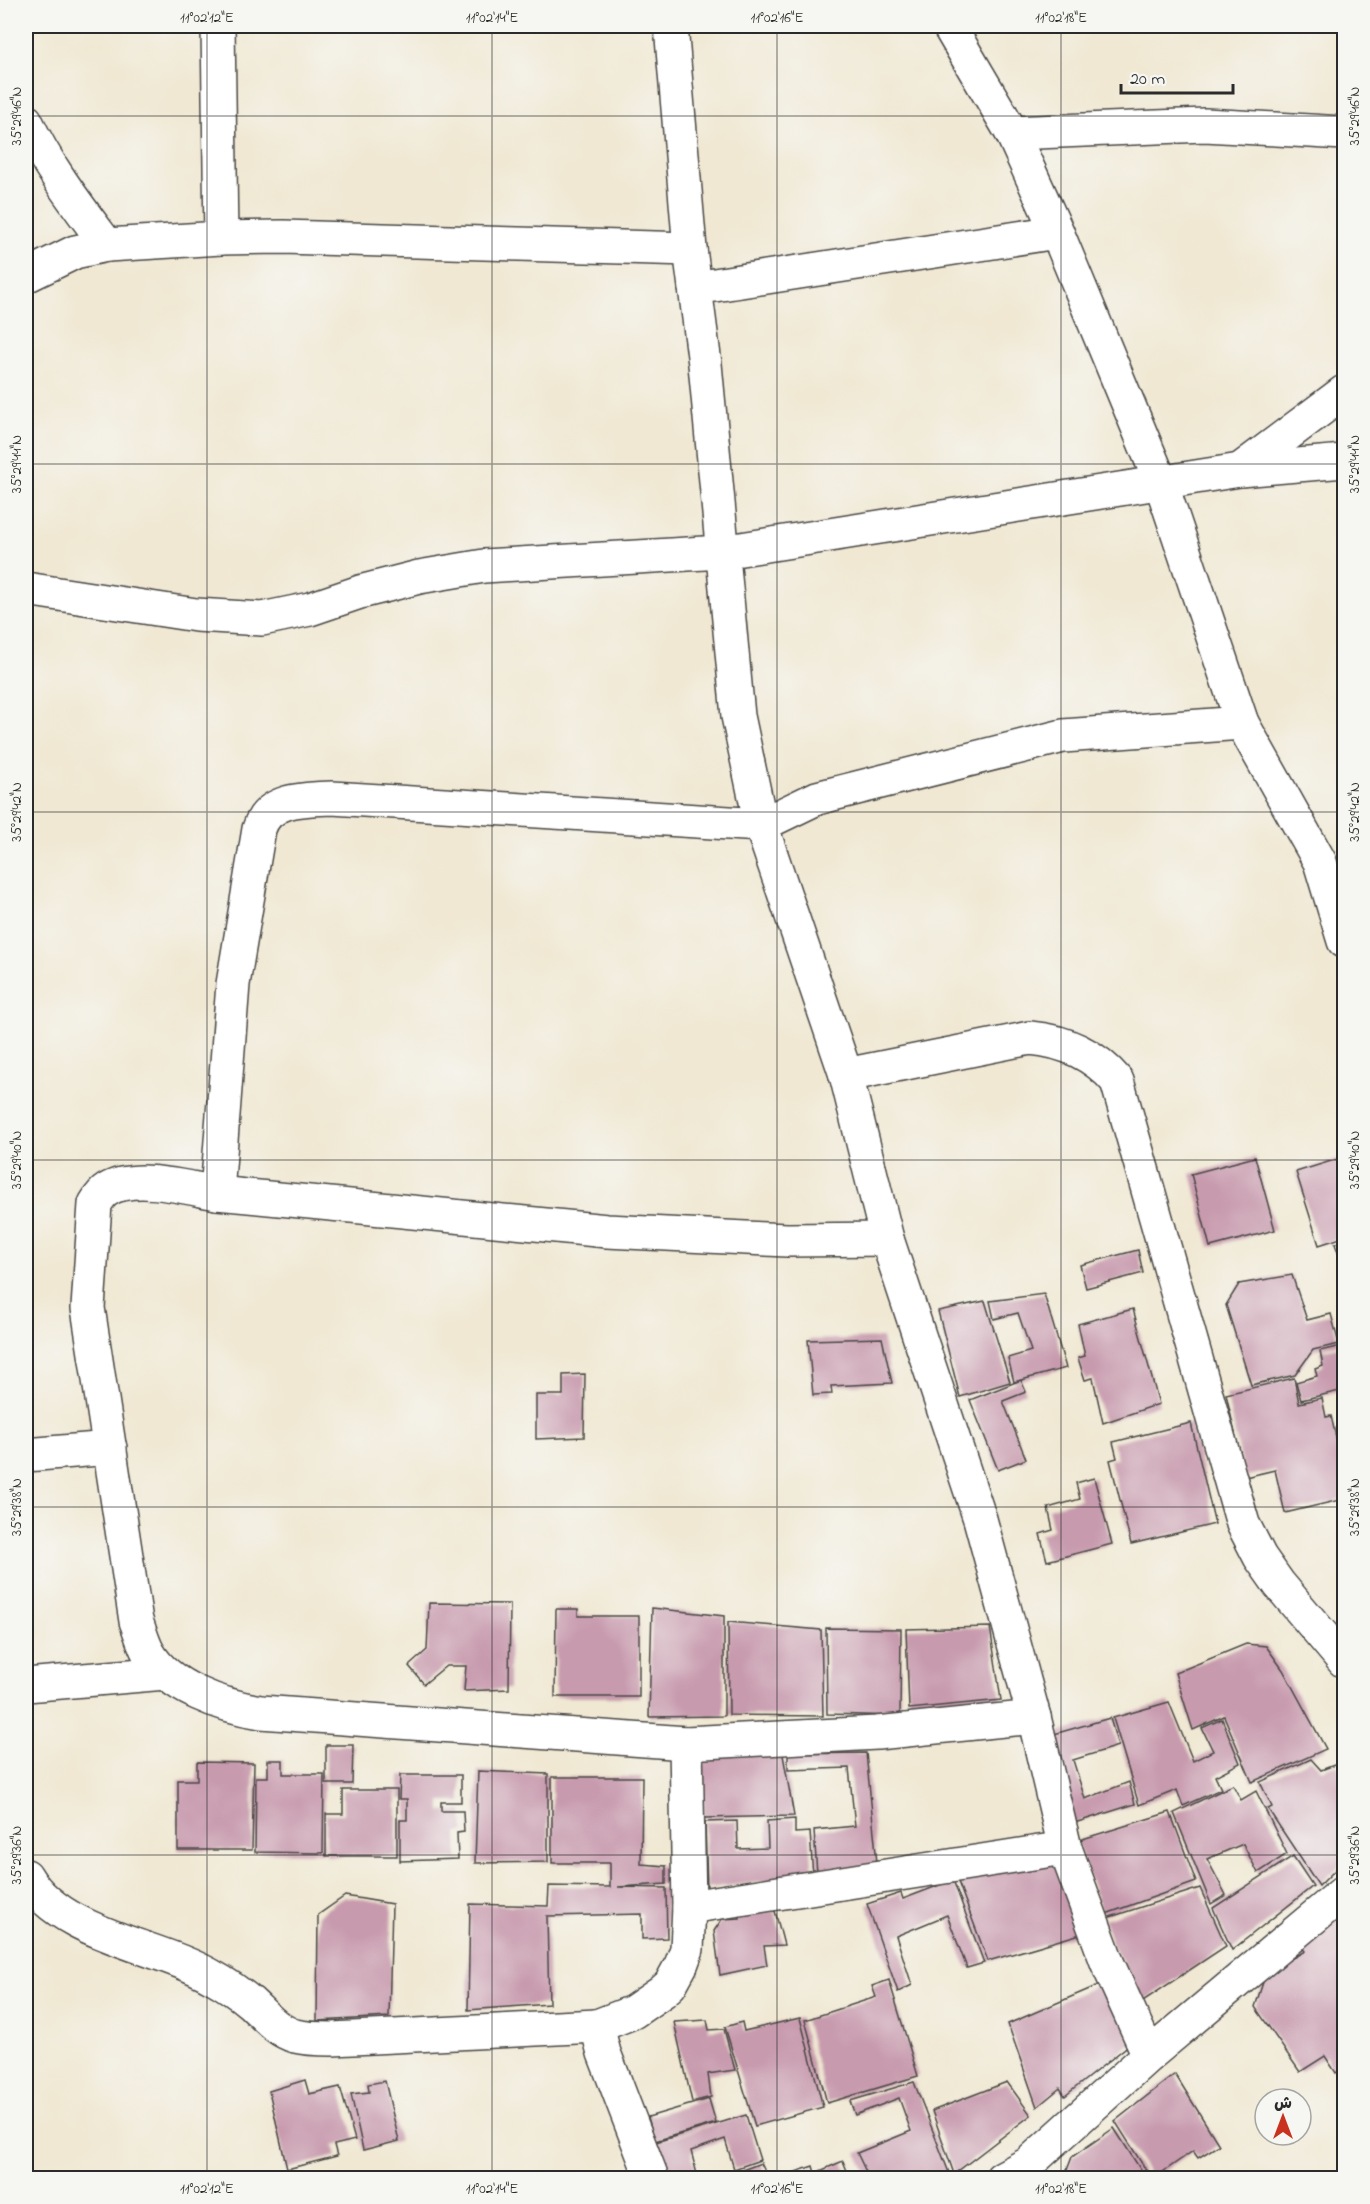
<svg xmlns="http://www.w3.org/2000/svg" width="1370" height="2204" viewBox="0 0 1370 2204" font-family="'Indie Flower','Playpen Sans Arabic',sans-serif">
<rect width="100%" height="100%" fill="#f6f6f2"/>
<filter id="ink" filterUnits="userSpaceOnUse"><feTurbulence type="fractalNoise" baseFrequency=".0167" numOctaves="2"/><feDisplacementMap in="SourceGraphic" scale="12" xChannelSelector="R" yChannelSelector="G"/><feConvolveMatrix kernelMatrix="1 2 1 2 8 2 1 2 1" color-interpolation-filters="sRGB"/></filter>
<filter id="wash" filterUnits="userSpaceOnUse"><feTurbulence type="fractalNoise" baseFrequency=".008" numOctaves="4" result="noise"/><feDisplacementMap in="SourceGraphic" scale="24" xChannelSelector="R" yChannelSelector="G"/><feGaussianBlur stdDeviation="1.35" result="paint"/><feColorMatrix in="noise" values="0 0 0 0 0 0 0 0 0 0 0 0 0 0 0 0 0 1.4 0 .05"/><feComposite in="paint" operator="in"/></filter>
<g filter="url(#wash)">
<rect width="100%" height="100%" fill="#f0e8d3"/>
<g id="blocks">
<g fill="#c79aad">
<path d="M1255 1157 1275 1230 1210 1247 1191 1174Z"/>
<path d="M1344 1157V1237L1319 1245 1296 1172Z"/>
<path d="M1344 1240V1269L1335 1244Z"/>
<path d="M1138 1250 1143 1273 1086 1288 1080 1265Z"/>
<path d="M1292 1275 1307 1320 1331 1314 1339 1344 1313 1350 1295 1375 1251 1385 1226 1305 1239 1284Z"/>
<path d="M1044 1294 1066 1368 1014 1382 1008 1358 1031 1351 1018 1313 994 1319 990 1301Z"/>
<path d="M985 1301 1010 1382 960 1397 938 1311Z"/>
<path d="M1133 1309 1159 1404 1103 1423 1093 1378 1085 1380 1078 1358 1085 1356 1078 1324Z"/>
<path d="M882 1338 892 1383 831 1386 832 1394 813 1395 808 1340Z"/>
<path d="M1341 1346 1344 1367V1390L1301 1400 1296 1382 1317 1376 1315 1369 1323 1366 1320 1351Z"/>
<path d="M585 1374 584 1437 536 1439V1395H563V1375Z"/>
<path d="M1294 1378 1299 1403 1322 1398 1326 1417 1331 1416 1344 1473V1499L1285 1513 1275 1470 1245 1477 1226 1394Z"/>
<path d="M1021 1380 1026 1392 1003 1401 1026 1459 998 1470 970 1400Z"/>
<path d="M1191 1423 1215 1524 1131 1544 1110 1460 1117 1458 1113 1442Z"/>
<path d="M1094 1478 1112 1544 1047 1561 1040 1534 1053 1530 1048 1508 1080 1499 1076 1483Z"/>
<path d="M429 1603 510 1604 509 1689 464 1691 466 1666H446L424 1684 409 1666 427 1650Z"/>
<path d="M652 1608 724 1616V1716L649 1717Z"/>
<path d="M556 1609H578V1616H639V1697H555Z"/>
<path d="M728 1622 821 1630 823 1716 729 1715Z"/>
<path d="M990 1627 1001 1700 909 1709 906 1629Z"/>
<path d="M826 1628 901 1629 900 1716 827 1714Z"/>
<path d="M1246 1644 1266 1646 1283 1670 1326 1749 1252 1782 1224 1716 1193 1730 1175 1673Z"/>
<path d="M1169 1702 1193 1761 1213 1751 1202 1728 1222 1719 1240 1763 1215 1776 1221 1789 1183 1806 1177 1790 1139 1805 1113 1718Z"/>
<path d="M1110 1718 1118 1746 1073 1760 1085 1799 1129 1782 1135 1804 1071 1824 1047 1736Z"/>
<path d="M326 1745H353L352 1784H326Z"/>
<path d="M866 1753 877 1863 817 1874 814 1830 855 1826 849 1768 788 1770V1754Z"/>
<path d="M702 1754 783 1755 794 1816 704 1818Z"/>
<path d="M1311 1759 1321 1770 1337 1764 1344 1778V1861L1319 1886 1268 1809 1272 1807 1260 1782Z"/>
<path d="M268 1760H283V1774H324L323 1853 255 1852 256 1777H268Z"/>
<path d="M197 1762 254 1763 252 1850H178V1780H197Z"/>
<path d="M478 1771 548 1774V1862L475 1863Z"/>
<path d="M400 1775H461V1802H441V1811H463L464 1832 457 1833 458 1859 400 1861V1820H407V1799H399Z"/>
<path d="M552 1777H642L641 1864 666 1866V1884L618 1887 666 1888 667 1938 642 1939V1914L547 1916 549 2004 468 2010 470 1904 548 1906 549 1886 610 1887V1863H552Z"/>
<path d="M1233 1785 1241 1800 1256 1791 1287 1854 1258 1873 1243 1844 1207 1859 1226 1895 1211 1904 1174 1813Z"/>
<path d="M343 1790H397V1856H326V1814H343Z"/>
<path d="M1170 1812 1196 1882 1103 1915 1076 1841Z"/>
<path d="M795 1819V1833L810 1832 813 1877 707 1888 705 1822 737 1821 738 1849 768 1848 767 1821Z"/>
<path d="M1059 1855 1084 1933 988 1961 954 1871Z"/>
<path d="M1293 1856 1313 1886 1232 1950 1213 1908Z"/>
<path d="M953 1880 984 1963 967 1968 947 1915 896 1936 912 1985 898 1992 867 1904 901 1893 903 1899Z"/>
<path d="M1200 1888 1226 1946 1143 2001 1112 1944 1104 1919Z"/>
<path d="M345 1896 392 1904 389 2017 317 2021 318 1915Z"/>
<path d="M775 1911 784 1945 764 1946 767 1965 720 1975 714 1931 722 1919 740 1918 739 1913Z"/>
<path d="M1342 1912 1344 1916V2068L1336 2073 1325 2056 1300 2072 1255 2007 1266 1973 1305 1951 1298 1943Z"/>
<path d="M889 1980 918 2076 827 2103 805 2020 876 1997 872 1986Z"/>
<path d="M1101 1984 1135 2040 1065 2096 1060 2088 1037 2107 1008 2024Z"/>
<path d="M800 2018 823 2107 755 2126 725 2027 742 2022 744 2031Z"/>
<path d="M707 2020 709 2030 724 2029 735 2070 708 2074 711 2097 692 2102 674 2022Z"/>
<path d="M1175 2074 1219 2145 1198 2158 1193 2151 1154 2178H1151L1115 2121Z"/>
<path d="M305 2080 309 2094 340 2087 355 2140 334 2145 337 2156 287 2169 269 2091Z"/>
<path d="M385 2081 399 2141 363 2150 351 2094 369 2092 368 2084Z"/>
<path d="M914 2082 951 2178H869L857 2153 911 2131 899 2098 855 2115 850 2101Z"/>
<path d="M1007 2082 1031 2115 954 2174 932 2111Z"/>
<path d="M709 2099 716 2123 655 2141 648 2117Z"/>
<path d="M746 2115 760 2160 734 2169 725 2139 691 2151 698 2178H668L656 2142Z"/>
<path d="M1114 2128 1146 2178H1064L1072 2157Z"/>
<path d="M843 2161 850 2178H778L813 2166 815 2173 820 2171Z"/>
<path d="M761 2163 768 2178H733L732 2174Z"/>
</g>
</g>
</g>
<g filter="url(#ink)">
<use href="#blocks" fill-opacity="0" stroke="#494744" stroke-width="1.5"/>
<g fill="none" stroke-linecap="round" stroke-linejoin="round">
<g stroke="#494744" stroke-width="36">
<g id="street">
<path d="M218 26 221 238"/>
<path d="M671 26 690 249 705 364 738 716 761 825 846 1075 887 1239 980 1519 1034 1717 1065 1848 1107 1962 1149 2055"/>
<path d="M949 26 1012 133 1057 232 1161 483 1242 723 1320 862 1344 941"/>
<path d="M26 121C47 166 78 206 107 245"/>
<path d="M1012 133 1205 125 1344 133"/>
<path d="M26 276 75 252 107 245 221 238 283 237 690 249"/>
<path d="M695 288 1057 232"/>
<path d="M1240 470 1344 392"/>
<path d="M26 589 196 615 262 619 310 609 360 592 419 577 484 566 722 552 1240 470 1344 461"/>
<path d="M846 1075 1030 1038C1065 1041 1094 1054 1117 1081L1243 1524 1260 1557 1279 1584 1344 1661"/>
<path d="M217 1193 233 984 259 829C268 798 305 799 332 798L761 825 817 798 1063 736 1242 723"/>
<path d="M26 1455 110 1448"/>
<path d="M26 1685 165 1673"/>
<path d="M686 1743 261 1712C223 1706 168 1688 148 1652 143 1643 140 1631 136 1621L88 1308 95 1204C98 1199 102 1193 107 1190 134 1173 188 1188 217 1193L607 1231 787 1240 887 1239"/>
<path d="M26 1876C61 1936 157 1944 213 1977 226 1984 240 1994 251 2003 264 2015 277 2031 295 2036 307 2039 319 2039 332 2039L597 2026"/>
<path d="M689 1907 1065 1848"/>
<path d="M652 2178 604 2053 597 2026 633 2012 662 1992 670 1985 681 1965 687 1949 689 1907 686 1743 877 1733 1034 1717"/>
<path d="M1002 2178 1028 2164 1149 2055 1344 1892"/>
</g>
</g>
<use href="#street" stroke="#fff" stroke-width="33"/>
</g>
</g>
<path fill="none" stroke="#2b2b2b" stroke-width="1.5" stroke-opacity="0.45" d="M207 26V2178M492 26V2178M777 26V2178M1061 26V2178M26 116H1344M26 464H1344M26 812H1344M26 1160H1344M26 1507H1344M26 1855H1344"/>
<rect width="1370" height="2204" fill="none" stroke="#f6f6f2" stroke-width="66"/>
<g transform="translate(1283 2117)"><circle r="28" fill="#f6f6f2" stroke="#a5a5a2" stroke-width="1.5"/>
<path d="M0-4.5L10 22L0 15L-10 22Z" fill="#c8321e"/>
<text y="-9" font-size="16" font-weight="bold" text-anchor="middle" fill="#2b2b2b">ش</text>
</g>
<path d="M1121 84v9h112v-9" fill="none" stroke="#2b2b2b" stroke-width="3"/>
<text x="1130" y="84" font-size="18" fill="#2b2b2b" stroke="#f6f6f2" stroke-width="4.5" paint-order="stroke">20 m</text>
<rect x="33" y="33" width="1304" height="2138" fill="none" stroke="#2b2b2b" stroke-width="2"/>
<g font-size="15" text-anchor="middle" fill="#2b2b2b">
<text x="207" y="22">11°02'12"E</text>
<text x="492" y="22">11°02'14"E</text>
<text x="777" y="22">11°02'16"E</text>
<text x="1061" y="22">11°02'18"E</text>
<text transform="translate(16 116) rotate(-90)" y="5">35°29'46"N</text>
<text transform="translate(1354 116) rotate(-90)" y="5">35°29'46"N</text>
<text transform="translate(16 464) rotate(-90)" y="5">35°29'44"N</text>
<text transform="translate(1354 464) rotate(-90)" y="5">35°29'44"N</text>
<text transform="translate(16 812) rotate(-90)" y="5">35°29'42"N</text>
<text transform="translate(1354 812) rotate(-90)" y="5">35°29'42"N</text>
<text transform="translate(16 1160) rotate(-90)" y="5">35°29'40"N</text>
<text transform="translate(1354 1160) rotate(-90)" y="5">35°29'40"N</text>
<text transform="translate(16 1507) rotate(-90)" y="5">35°29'38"N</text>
<text transform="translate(1354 1507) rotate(-90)" y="5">35°29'38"N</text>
<text transform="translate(16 1855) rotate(-90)" y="5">35°29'36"N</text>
<text transform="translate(1354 1855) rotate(-90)" y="5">35°29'36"N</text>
<text x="207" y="2193">11°02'12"E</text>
<text x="492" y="2193">11°02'14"E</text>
<text x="777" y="2193">11°02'16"E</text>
<text x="1061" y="2193">11°02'18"E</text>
</g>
</svg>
